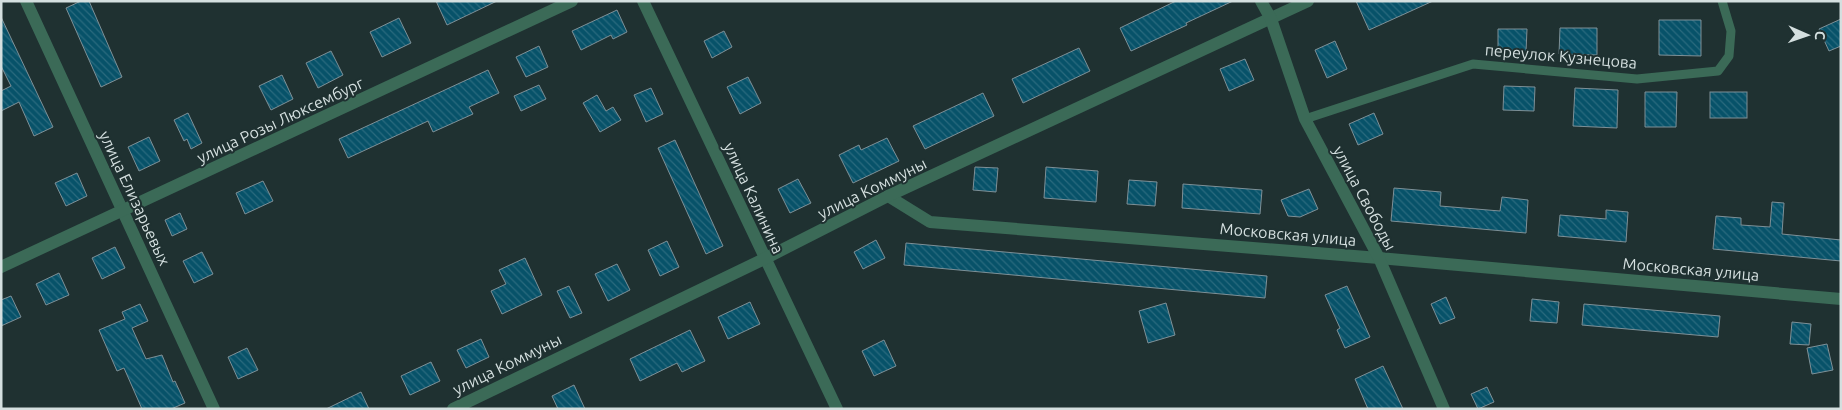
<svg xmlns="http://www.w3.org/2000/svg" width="1842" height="410" viewBox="0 0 1842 410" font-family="Ubuntu,sans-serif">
<defs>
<pattern id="building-back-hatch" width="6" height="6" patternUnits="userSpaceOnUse" patternTransform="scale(1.25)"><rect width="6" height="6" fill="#075269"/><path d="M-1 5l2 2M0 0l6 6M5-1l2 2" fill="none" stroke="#2a6a7e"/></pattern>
</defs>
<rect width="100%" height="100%" fill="#1f3131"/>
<g fill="url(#building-back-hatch)" stroke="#7e9097">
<path d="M81 1H89L122 77 101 87 66 8Z"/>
<path d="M436 1H497L447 25Z"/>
<path d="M1176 1H1233L1186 23 1187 25 1131 51 1120 28Z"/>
<path d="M1356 1H1433L1369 30Z"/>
<path d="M617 10 627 32 613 39 611 35 581 50 572 31Z"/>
<path d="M1 17 53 127 34 136 19 102 1 111V91L11 86 1 66Z"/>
<path d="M399 18 411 43 382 57 370 32Z"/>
<path d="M1841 19V46L1829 51 1819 29Z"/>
<path d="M1659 20H1701V56L1659 55Z"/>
<path d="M1560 28H1597V55L1559 54Z"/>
<path d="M1498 29H1527L1526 52 1498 51Z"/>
<path d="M724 31 732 47 712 58 704 41Z"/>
<path d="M1335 41 1347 69 1327 78 1315 50Z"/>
<path d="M539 46 548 67 526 77 516 57Z"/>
<path d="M1079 48 1090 71 1023 103 1012 79Z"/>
<path d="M331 51 343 75 318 88 306 63Z"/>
<path d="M1245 59 1254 80 1229 91 1220 69Z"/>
<path d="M488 70 499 93 469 107 473 114 433 132 428 121 348 158 339 139Z"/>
<path d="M282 75 293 99 271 110 259 86Z"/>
<path d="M748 77 761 103 740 114 727 87Z"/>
<path d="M539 85 546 99 521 111 514 96Z"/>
<path d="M1504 86 1535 87 1534 111 1503 110Z"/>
<path d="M651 88 663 114 646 122 634 95Z"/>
<path d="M1575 88 1618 90 1617 128 1573 126Z"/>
<path d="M1645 92H1677L1676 127H1645Z"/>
<rect x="1710" y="92" width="37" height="26"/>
<path d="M983 93 994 116 925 149 913 126Z"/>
<path d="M597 95 606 111 613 107 621 120 600 132 583 103Z"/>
<path d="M188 113 202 143 191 149 187 139 184 141 174 120Z"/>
<path d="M1374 113 1383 134 1358 145 1349 124Z"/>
<path d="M149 137 160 161 139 171 128 147Z"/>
<path d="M887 138 899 161 853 183 839 155 859 145 861 150Z"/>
<path d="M675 140 723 246 706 254 658 148Z"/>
<path d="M975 167 998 168 996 192 973 190Z"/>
<path d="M1046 167 1098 171 1096 202 1044 198Z"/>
<path d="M77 173 87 196 66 206 55 183Z"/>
<path d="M798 179 811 203 790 213 778 189Z"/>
<path d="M1129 180 1157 182 1155 206 1127 204Z"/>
<path d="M263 181 273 201 245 214 236 193Z"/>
<path d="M1183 184 1262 190 1260 214 1182 208Z"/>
<path d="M1394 188 1441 192 1440 206 1500 211 1502 197 1528 200 1526 233 1391 221Z"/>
<path d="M1309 189 1318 209 1300 217 1288 216 1281 200Z"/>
<path d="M1772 202 1784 203 1782 234 1841 240V261L1713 249 1716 216 1741 218V225L1770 227Z"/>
<path d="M1606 210 1628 212 1626 242 1558 236 1560 215 1606 219Z"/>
<path d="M180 213 187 229 172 236 165 220Z"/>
<path d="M876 240 885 258 863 269 854 252Z"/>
<path d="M667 241 679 267 660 276 648 250Z"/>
<path d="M906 243 1267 276 1265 298 904 265Z"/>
<path d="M115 247 125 268 102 279 92 258Z"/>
<path d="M202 252 213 274 194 283 183 261Z"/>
<path d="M525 258 542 295 502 314 491 291 506 284 499 270Z"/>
<path d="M617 264 630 290 608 301 595 274Z"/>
<path d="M59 273 69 295 46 305 36 284Z"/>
<path d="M569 286 582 313 570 318 557 291Z"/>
<path d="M1347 286 1370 337 1345 348 1337 330 1340 328 1325 295Z"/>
<path d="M11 296 21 317 1 326V300Z"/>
<path d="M1446 297 1455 318 1440 324 1431 304Z"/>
<path d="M1532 299 1559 302 1557 323 1530 321Z"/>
<path d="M750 302 760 324 728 339 718 317Z"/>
<path d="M1166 303 1175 335 1148 343 1139 311Z"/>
<path d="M140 304 148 321 132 328 146 359 162 355 173 382 175 381 185 403 171 409H142L124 368 117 371 99 330 125 319 122 312Z"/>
<path d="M1584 304 1720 316 1718 337 1582 325Z"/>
<path d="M1792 322 1811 324 1809 345 1790 344Z"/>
<path d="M690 330 705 361 682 372 677 363 640 381 630 359Z"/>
<path d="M481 339 489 357 466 368 457 350Z"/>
<path d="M884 340 896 366 874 376 862 351Z"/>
<path d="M1827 344 1833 370 1812 374 1807 348Z"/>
<path d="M247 348 258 370 238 379 228 357Z"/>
<path d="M431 362 440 381 410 395 401 376Z"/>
<path d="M1383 366 1403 409H1368L1355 379Z"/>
<path d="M574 385 585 409H558L552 396Z"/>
<path d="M1487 387 1494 402 1478 409 1471 394Z"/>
<path d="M361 392 369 409H326Z"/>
</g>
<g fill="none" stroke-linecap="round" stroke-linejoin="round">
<path stroke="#3b6a57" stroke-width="9" d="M1305 119 1473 64 1637 79 1718 71 1729 56 1731 31 1722 1"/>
<g stroke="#3b6a57" stroke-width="12">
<path d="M26 1 214 409"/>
<path d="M643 1 837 409"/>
<path d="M888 196 930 222 1379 258 1841 299"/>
<path d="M453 409 764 259 888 196 1308 1"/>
</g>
<g stroke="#3b6a57" stroke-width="12">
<path d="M1261 1 1271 19 1305 119 1379 258 1444 409"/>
<path d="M1 267 572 1"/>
</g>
</g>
<g text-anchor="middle" stroke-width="4" stroke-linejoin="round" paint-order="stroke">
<g font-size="16" fill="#d4dfdf" stroke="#1f3131">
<text transform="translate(1561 56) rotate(5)" y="6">переулок Кузнецова</text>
<text transform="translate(280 120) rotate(-25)" y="6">улица Розы Люксембург</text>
<text transform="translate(872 188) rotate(-26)" y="6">улица Коммуны</text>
<text transform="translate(135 198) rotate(65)" y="6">улица Елизарьевых</text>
<text transform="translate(754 198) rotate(65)" y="6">улица Калинина</text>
<text transform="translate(1365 198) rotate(62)" y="6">улица Свободы</text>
<text transform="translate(1288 234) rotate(5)" y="6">Московская улица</text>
<text transform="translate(1691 269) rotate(5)" y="6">Московская улица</text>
<text transform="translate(507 364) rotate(-26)" y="6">улица Коммуны</text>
</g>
</g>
<rect width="1842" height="410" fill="none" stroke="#d4dfdf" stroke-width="5"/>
<g transform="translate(1807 35) rotate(92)" stroke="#1f3131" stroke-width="4" paint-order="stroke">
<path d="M0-4L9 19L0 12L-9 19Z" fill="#d4dfdf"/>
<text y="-8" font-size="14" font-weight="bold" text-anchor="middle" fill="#d4dfdf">С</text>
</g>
</svg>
